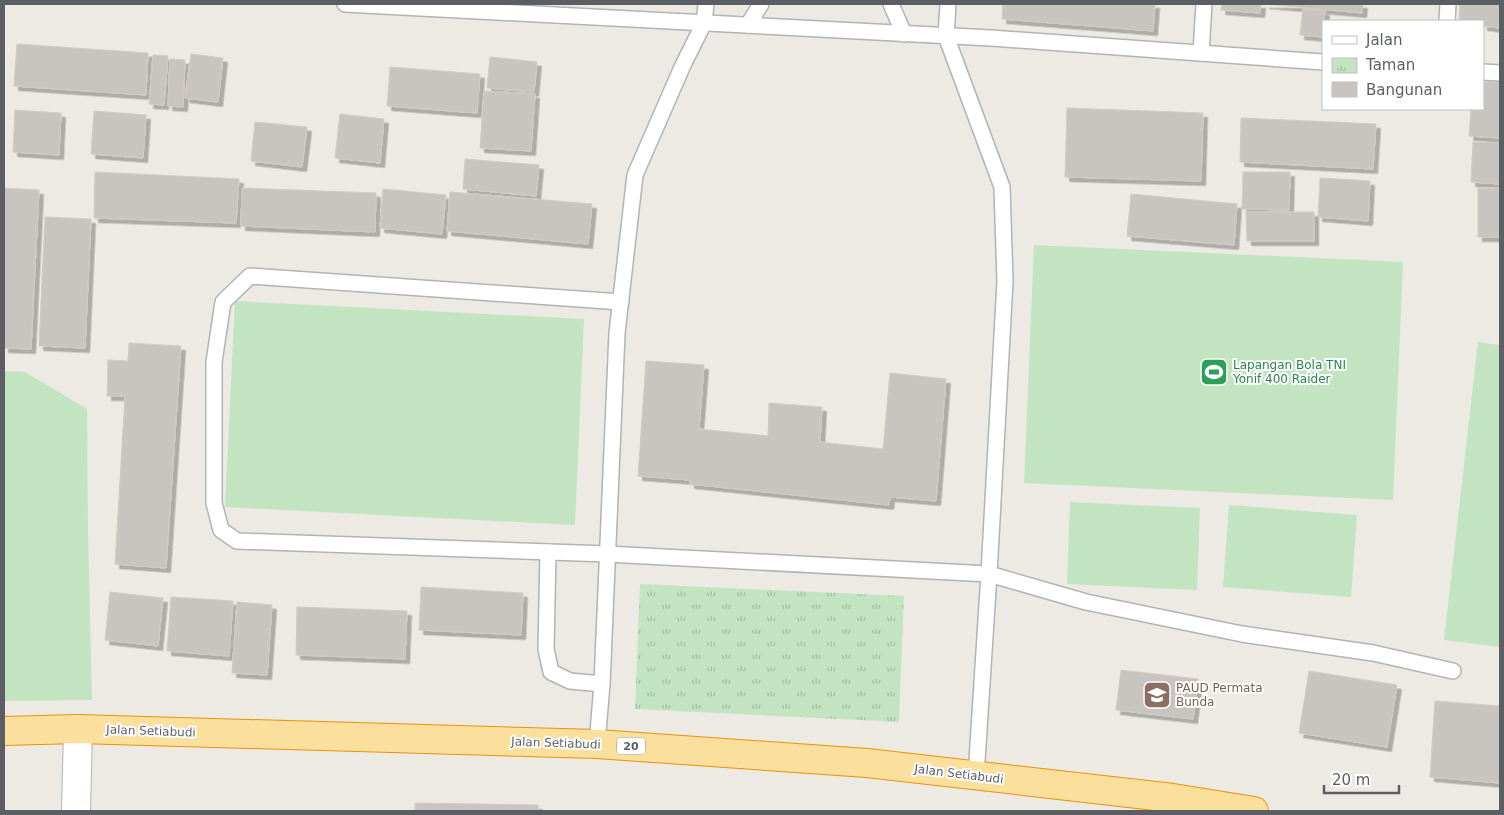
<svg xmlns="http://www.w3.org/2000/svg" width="1504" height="815" viewBox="0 0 1504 815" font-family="'DejaVu Sans',sans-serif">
<defs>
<pattern id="park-tufts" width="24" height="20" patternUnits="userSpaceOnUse" patternTransform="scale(1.25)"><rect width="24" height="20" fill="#c2e4c0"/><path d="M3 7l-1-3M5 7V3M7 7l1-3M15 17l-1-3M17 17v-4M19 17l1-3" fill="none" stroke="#a1bca0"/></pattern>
<filter id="shadow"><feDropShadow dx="4.5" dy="4.5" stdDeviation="0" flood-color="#0004"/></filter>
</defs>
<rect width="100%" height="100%" fill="#edeae3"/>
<g fill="#c2e4c0">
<path d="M1034 245 1403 262 1393 500 1024 483Z"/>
<path d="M235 301 584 319 575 525 225 507Z"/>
<path d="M1478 342 1500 345V647L1444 640Z"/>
<path d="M4 371 25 372 87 409 88 531 92 700 4 701Z"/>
<path d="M1070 502 1200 508 1197 590 1067 584Z"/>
<path d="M1229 505 1357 515 1351 597 1223 587Z"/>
</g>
<path fill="url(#park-tufts)" d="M640 584 904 596 899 722 635 709Z"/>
<g fill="#c8c5c0" stroke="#d1cbc1" filter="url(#shadow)">
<path d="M1003 4H1155L1153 31 1002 19Z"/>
<path d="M1222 4H1261L1260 13 1221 10Z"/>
<path d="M1265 4H1363L1362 13Z"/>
<path d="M1460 4H1500L1499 28 1483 26V21H1459Z"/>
<path d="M1303 9 1325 11 1322 37 1300 35Z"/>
<path d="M17 44 148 53 146 95 14 86Z"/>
<path d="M191 54 223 58 218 102 185 98Z"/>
<path d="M153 55 168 56 164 105 149 104Z"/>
<path d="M490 57 537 62 534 92 487 88Z"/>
<path d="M170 59 185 60 183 107 168 106Z"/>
<path d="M390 67 480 74 477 113 387 106Z"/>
<path d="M1483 82H1500V138L1469 136 1471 109H1483Z"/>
<path d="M484 91 535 94 531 151 480 148Z"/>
<path d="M1067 108 1203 113 1201 181 1065 177Z"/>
<path d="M15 110 61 113 59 155 13 152Z"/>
<path d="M94 111 146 115 143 158 91 154Z"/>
<path d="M340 114 384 119 380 163 335 158Z"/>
<path d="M1241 118 1376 124 1373 169 1240 162Z"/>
<path d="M255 122 307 127 302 167 251 161Z"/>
<path d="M1473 142 1500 143V184L1471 182Z"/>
<path d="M465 159 539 165 536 196 463 189Z"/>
<path d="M95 172 239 179 236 223 94 218Z"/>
<path d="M1243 172H1290L1289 210 1242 209Z"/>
<path d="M1320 178 1370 181 1368 221 1318 217Z"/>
<path d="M4 188 39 190 31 349 4 348Z"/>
<path d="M242 188 376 193 375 232 241 226Z"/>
<rect x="1478" y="188" width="22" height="49"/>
<path d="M383 189 446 195 442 234 380 228Z"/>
<path d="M450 192 592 204 588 244 447 231Z"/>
<path d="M1131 194 1237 204 1234 245 1127 236Z"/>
<path d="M1246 212H1314V241H1247Z"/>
<path d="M45 217 91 219 85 348 39 346Z"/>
<path d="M129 343 181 346 166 568 115 564 125 396H107L108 360 128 361Z"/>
<path d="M646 361 704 365 699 429 768 436 769 403 822 407 820 442 883 449 890 373 946 379 936 501 890 497 889 505 690 484V480L638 476Z"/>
<path d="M421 587 523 593 521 635 419 630Z"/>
<path d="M110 592 163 598 158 646 105 640Z"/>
<path d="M171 597 233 601 229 656 167 651Z"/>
<path d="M237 602 272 605 267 675 232 673Z"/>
<path d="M297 607 407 611 405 659 296 655Z"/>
<path d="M1121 670 1198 679 1193 719 1116 710Z"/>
<path d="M1309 671 1397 685 1387 747 1299 733Z"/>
<path d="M1435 701 1500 706V783L1430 777Z"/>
<path d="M415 803 538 805V811H415Z"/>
</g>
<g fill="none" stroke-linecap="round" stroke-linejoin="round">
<g stroke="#b0b4b7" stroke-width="18">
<g id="service">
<path d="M345 4 991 38 1323 62"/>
<path d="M891 4 904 34"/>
<path d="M948 4 946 36 1002 187 1005 281 989 574 976 776"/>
<path d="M1447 21 1448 4"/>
<path d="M748 25 761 4"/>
<path d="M1201 53 1204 4"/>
<path d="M1483 72 1500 73"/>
<path d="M621 302 250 276 223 302 214 362V503L221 530 237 541 607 554 989 574 1086 602 1242 634 1373 653 1453 671"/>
<path d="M548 552 546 649 551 672 570 681 602 684"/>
<path d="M597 744 602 684 617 333 635 175 683 65 704 23 706 4"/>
</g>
</g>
<g stroke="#b0b4b7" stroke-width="30">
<path id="minor" d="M76 811 78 729"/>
</g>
<g stroke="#e6930a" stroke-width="30">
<path id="trunk" d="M4 731 78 729 597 744 867 763 1173 798 1254 811"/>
</g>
<use href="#service" stroke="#fff" stroke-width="15"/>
<use href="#minor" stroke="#fff" stroke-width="28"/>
<use href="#trunk" stroke="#fae09c" stroke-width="28"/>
</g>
<defs>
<g id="stadium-square" transform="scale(1.4375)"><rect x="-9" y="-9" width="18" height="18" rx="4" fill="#2e9e5b" stroke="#fff"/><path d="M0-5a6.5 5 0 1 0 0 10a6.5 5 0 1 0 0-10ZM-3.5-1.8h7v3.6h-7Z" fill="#fff"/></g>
<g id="school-square" transform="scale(1.4375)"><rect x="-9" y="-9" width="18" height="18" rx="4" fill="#8d6e63" stroke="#fff"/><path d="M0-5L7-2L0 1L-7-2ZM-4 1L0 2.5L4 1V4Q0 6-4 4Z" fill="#fff"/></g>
</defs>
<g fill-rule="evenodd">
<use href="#stadium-square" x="1214" y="372"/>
<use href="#school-square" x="1157" y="695"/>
</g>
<g text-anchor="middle" stroke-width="4" stroke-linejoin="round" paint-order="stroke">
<rect fill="#fff" stroke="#8c8f92" stroke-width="1" x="617" y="737.5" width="28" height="17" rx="4"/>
<g font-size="11" font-weight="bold" fill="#5b5f63">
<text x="631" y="750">20</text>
</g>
<g font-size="12" fill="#27864d" stroke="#fff" text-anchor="start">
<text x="1233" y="369">Lapangan Bola TNI<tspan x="1233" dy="14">Yonif 400 Raider</tspan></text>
</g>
<g font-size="12" fill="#785e54" stroke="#fff" text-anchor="start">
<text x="1176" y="692">PAUD Permata<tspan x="1176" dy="14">Bunda</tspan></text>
</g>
<g font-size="12" fill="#5b5f63" stroke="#fff">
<text transform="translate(151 731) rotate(2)" y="4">Jalan Setiabudi</text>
<text transform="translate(556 743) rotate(2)" y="4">Jalan Setiabudi</text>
<text transform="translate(959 774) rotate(7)" y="4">Jalan Setiabudi</text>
</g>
</g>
<rect width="1504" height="815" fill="none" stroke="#5b5f63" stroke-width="10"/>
<rect x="1322" y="20" width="162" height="90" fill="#ffffff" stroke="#bdbfc1"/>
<rect x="1332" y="36" width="25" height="8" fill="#ffffff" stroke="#bdbfc1"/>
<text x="1366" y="45" font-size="15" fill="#5b5f63">Jalan</text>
<rect x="1332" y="58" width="25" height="15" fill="url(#park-tufts)" stroke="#bdbfc1"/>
<text x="1366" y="70" font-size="15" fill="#5b5f63">Taman</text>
<rect x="1332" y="82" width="25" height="15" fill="#c8c5c0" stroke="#bdbfc1"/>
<text x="1366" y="95" font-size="15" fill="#5b5f63">Bangunan</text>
<path d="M1324 785v8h75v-8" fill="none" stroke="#5b5f63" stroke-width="2.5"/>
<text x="1332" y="785" font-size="15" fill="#5b5f63" stroke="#ffffff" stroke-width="4" paint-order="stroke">20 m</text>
</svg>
